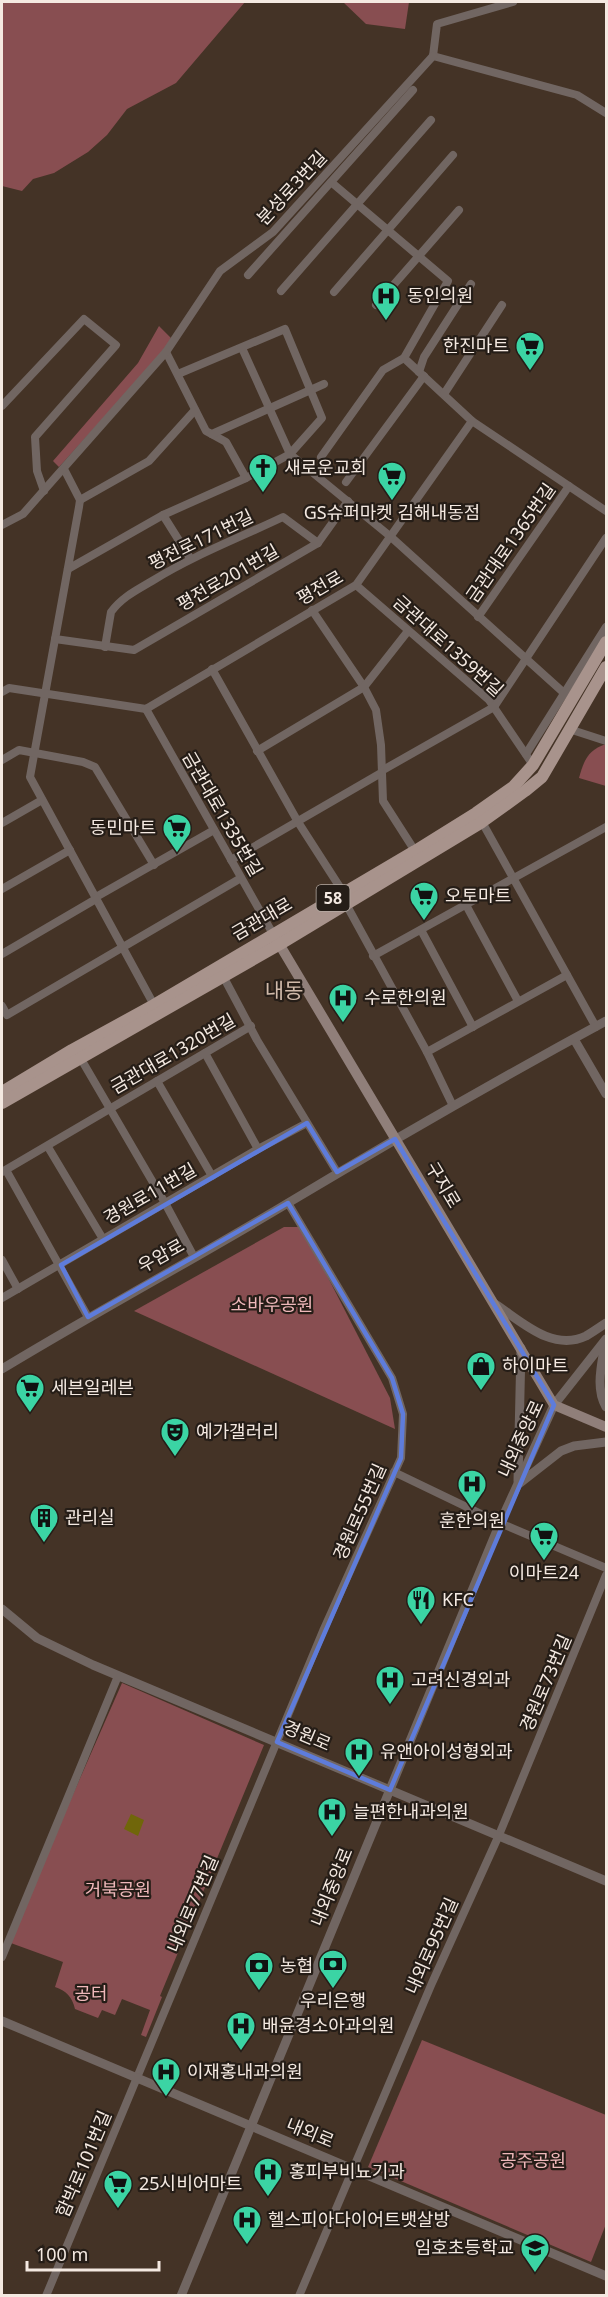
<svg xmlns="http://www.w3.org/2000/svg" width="608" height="2297" viewBox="0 0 608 2297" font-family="'Noto Sans','Noto Sans KR',sans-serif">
<rect width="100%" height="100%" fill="#443326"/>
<g fill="#884e51">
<path d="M2 2H245L176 83 127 109 107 135 88 152 54 173 33 179 22 191 2 186Z"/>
<path d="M343 2H409L405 29 366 24Z"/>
<path d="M159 326 171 338 166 349 59 467 53 461 138 363Z"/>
<path d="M606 744V786L579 778C584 760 588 750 606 744Z"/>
<path d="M284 1227H302L390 1398 395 1429 134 1311Z"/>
<path d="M122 1683 264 1745 160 1996 162 1997 146 2037 141 2035 150 2010 122 1999 115 2015 102 2010 98 2018 75 2009C72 1996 66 1991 55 1987L63 1962 8 1942Z"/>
<path d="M422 2040 606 2115V2224L591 2262 368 2167Z"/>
</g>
<path fill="#70660a" d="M131 1814 144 1820 138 1836 124 1829Z"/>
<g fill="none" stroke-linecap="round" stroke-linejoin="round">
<g stroke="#716662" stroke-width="8">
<path d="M433 56 577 95 606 113"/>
<path d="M433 56 437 24 513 2"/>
<path d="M248 275 413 90"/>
<path d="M281 291 431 120"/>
<path d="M334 292 453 155"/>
<path d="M376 305 459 210"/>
<path d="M242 348 290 454 391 537 564 693"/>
<path d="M166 352 206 431 226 442 246 478"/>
<path d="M404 358 472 421 606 511"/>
<path d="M419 372 424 357 471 284"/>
<path d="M444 394 502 305"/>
<path d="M2 406 84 319 116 345 35 437 37 471 44 491"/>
<path d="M212 434 324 384"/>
<path d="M321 457 383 370 404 358 448 281 331 182"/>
<path d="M64 469 80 500 79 507 30 777 154 1005"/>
<path d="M346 482 424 376"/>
<path d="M80 500 149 461 195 410"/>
<path d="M163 515 190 558"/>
<path d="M2 525 23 514 166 352 220 271 273 232 433 56"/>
<path d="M68 569 163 515 246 478 290 454 322 418 285 329 178 374"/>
<path d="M356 585 489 700 533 765"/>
<path d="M312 610 364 687 376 710 381 745 383 801 415 851"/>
<path d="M478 617 569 486"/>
<path d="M55 639 134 650 318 543 348 501"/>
<path d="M105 647 111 612C122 597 137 590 152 581 194 555 239 538 283 517L318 543"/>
<path d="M212 669 298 822 343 892"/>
<path d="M2 692 9 688 146 709 356 585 472 421"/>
<path d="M146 709 273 934"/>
<path d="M569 729 606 741"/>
<path d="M257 751 364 687 408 631"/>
<path d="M526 754 606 627"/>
<path d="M2 760 19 750 83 762 95 767 154 865"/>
<path d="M383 770 494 707 606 538"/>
<path d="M482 822 596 1027"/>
<path d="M2 823 42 800"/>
<path d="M231 860 381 773"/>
<path d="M2 889 70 850"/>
<path d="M96 897 214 830"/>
<path d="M346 904 427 1052 453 1106"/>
<path d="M466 905 518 1001"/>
<path d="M421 930 473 1027"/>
<path d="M2 954 96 899"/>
<path d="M373 956 606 827"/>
<path d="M223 976 257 1040 337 1172"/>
<path d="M2 1006 7 1015 241 878"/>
<path d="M427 1052 567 975"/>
<path d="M205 1053 258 1149"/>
<path d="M81 1059 165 1203 194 1257"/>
<path d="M157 1081 212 1176"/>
<path d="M48 1147 103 1239"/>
<path d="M6 1170 88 1317"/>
<path d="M2 1172 251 1026"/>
<path d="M2 1260 18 1289"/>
<path d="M2 1298 258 1149 307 1123"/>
<path d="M394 1472 500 1523 606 1568"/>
<path d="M2 1957 118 1676"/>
<path d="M46 2296 323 1631 401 1458 403 1414 392 1378 288 1203"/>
<path d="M299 2296 432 1983 499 1835 606 1575"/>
</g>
<g stroke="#716662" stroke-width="9">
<path d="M574 1039 606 1094"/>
<path d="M495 1304C521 1321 552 1352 586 1336 593 1332 600 1327 606 1323"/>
<path d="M605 1343C602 1364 595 1388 606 1407"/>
<path d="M2 1369C96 1312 193 1260 288 1203 393 1140 499 1079 606 1021"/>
<path d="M518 1481 521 1348"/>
<path d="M520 1483 561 1451 574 1446 606 1442"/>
<path d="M2 1609 37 1638 93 1665 606 1881"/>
<path d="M2 2021 606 2276"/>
<path d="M181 2296 500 1523 554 1405 606 1339"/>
</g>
<path stroke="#907f7a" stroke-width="10" d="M275 937 554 1405 606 1427"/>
<g stroke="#a8938c" stroke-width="12">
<path d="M2 1092 72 1050 154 1005 415 851 476 813 513 787 533 765 606 642"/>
<path d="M2 1103 280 944 482 822 525 791 542 777 606 667"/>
</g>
</g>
<path fill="none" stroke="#5e7cdb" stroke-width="4.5" stroke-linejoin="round" d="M307 1123 337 1172 395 1139 554 1405 390 1790 277 1742 401 1458 403 1414 392 1378 288 1203 88 1317 61 1265Z"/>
<defs>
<g id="hospital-pin" transform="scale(1.5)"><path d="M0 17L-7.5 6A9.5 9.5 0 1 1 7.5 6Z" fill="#3bd4a4" stroke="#251d17"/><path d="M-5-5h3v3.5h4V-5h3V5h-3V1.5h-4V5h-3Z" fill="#111"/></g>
<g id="supermarket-pin" transform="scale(1.5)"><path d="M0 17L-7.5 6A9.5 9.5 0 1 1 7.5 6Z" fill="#3bd4a4" stroke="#251d17"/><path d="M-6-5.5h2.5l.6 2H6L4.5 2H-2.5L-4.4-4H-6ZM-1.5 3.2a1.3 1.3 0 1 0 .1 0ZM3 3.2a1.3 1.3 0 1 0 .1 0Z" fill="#111"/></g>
<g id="church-pin" transform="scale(1.5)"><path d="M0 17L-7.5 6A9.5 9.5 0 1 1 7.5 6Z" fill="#3bd4a4" stroke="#251d17"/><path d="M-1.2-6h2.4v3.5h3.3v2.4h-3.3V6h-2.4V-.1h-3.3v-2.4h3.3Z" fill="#111"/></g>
<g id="shop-pin" transform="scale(1.5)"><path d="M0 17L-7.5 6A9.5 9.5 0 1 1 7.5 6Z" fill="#3bd4a4" stroke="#251d17"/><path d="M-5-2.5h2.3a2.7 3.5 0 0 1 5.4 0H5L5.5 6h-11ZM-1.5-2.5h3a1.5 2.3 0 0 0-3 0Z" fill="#111"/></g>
<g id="theatre-pin" transform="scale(1.5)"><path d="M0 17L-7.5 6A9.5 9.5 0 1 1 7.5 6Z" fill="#3bd4a4" stroke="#251d17"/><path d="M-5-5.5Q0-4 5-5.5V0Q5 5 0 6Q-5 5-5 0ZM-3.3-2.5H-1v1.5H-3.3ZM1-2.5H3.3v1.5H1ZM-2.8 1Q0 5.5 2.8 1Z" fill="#111"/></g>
<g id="building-pin" transform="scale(1.5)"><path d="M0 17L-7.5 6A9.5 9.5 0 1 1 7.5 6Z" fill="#3bd4a4" stroke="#251d17"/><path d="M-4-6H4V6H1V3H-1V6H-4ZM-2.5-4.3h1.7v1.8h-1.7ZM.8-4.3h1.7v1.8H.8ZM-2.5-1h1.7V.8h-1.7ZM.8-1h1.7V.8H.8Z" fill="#111"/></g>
<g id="restaurant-pin" transform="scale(1.5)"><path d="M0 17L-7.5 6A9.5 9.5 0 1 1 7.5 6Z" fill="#3bd4a4" stroke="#251d17"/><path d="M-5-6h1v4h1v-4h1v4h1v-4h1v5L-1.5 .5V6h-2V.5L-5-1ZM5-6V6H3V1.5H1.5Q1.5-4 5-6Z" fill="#111"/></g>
<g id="bank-pin" transform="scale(1.5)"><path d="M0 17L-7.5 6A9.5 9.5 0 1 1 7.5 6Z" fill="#3bd4a4" stroke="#251d17"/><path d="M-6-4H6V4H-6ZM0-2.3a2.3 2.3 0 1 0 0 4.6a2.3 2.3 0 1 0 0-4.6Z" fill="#111"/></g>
<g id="school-pin" transform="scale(1.5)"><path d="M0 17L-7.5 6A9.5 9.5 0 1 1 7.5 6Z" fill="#3bd4a4" stroke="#251d17"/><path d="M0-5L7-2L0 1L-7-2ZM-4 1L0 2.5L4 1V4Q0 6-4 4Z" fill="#111"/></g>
</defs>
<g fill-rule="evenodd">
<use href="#hospital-pin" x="386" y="296"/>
<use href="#supermarket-pin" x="530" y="346"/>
<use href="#church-pin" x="263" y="468"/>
<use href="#supermarket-pin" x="392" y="476"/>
<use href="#supermarket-pin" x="177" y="828"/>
<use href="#supermarket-pin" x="424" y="896"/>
<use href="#hospital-pin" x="343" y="998"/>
<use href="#shop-pin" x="481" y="1366"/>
<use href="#supermarket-pin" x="30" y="1388"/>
<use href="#theatre-pin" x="175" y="1432"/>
<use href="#hospital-pin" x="472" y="1484"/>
<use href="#building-pin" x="44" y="1518"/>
<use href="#supermarket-pin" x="544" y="1536"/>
<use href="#restaurant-pin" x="421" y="1600"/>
<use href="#hospital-pin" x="390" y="1680"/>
<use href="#hospital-pin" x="359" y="1752"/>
<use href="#hospital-pin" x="332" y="1812"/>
<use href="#bank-pin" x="333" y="1964"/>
<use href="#bank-pin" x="259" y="1966"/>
<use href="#hospital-pin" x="241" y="2026"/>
<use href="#hospital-pin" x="166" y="2072"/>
<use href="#hospital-pin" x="268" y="2172"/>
<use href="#supermarket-pin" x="118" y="2184"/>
<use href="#hospital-pin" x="247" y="2220"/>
<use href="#school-pin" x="535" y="2248"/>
</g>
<g text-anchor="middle" stroke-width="4.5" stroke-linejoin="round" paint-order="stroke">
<rect fill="#251d17" stroke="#b6aca4" stroke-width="1.5" x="316.5" y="885" width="33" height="26" rx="4.5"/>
<g font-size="16" font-weight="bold" fill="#f4e9e1">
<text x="333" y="904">58</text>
</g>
<g font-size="18" fill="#f4e9e1" stroke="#251d17">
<text transform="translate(292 188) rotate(-47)" y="6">분성로3번길</text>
<text transform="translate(201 540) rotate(-26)" y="6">평전로171번길</text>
<text transform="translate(511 543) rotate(-55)" y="6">금관대로1365번길</text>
<text transform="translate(228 578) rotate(-30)" y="6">평전로201번길</text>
<text transform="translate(320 588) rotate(-30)" y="6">평전로</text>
<text transform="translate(448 646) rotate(42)" y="6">금관대로1359번길</text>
<text transform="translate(222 814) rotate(60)" y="6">금관대로1335번길</text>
<text transform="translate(262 919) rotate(-30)" y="6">금관대로</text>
<text transform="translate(173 1054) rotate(-30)" y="6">금관대로1320번길</text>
<text transform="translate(443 1185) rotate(59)" y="6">구지로</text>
<text transform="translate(150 1194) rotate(-30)" y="6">경원로11번길</text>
<text transform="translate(161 1256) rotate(-29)" y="6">우암로</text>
<text transform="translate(521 1439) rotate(-65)" y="6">내외중앙로</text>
<text transform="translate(360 1512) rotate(-66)" y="6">경원로55번길</text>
<text transform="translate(546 1683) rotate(-67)" y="6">경원로73번길</text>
<text transform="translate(307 1736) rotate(23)" y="6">경원로</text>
<text transform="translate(332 1887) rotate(-68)" y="6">내외중앙로</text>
<text transform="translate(193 1904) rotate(-67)" y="6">내외로77번길</text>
<text transform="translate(432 1946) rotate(-66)" y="6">내외로95번길</text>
<text transform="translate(310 2133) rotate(22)" y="6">내외로</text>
<text transform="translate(84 2164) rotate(-67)" y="6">함박로101번길</text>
</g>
<g font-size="18" fill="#f4e9e1" stroke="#251d17" text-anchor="start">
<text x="407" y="302">동인의원</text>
<text x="509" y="352" text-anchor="end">한진마트</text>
<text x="284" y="474">새로운교회</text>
<text x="392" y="519" text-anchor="middle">GS슈퍼마켓 김해내동점</text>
<text x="156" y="834" text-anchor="end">동민마트</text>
<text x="445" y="902">오토마트</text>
<text x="364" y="1004">수로한의원</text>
<text x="502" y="1372">하이마트</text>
<text x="51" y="1394">세븐일레븐</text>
<text x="196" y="1438">예가갤러리</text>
<text x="65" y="1524">관리실</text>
<text x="472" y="1527" text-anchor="middle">훈한의원</text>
<text x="544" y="1579" text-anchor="middle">이마트24</text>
<text x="442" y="1606">KFC</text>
<text x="411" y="1686">고려신경외과</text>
<text x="380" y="1758">유앤아이성형외과</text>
<text x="353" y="1818">늘편한내과의원</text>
<text x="280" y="1972">농협</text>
<text x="333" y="2007" text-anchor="middle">우리은행</text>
<text x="262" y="2032">배윤경소아과의원</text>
<text x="187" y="2078">이재홍내과의원</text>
<text x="289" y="2178">홍피부비뇨기과</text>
<text x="139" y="2190">25시비어마트</text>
<text x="268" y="2226">헬스피아다이어트뱃살방</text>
<text x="514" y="2254" text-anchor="end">임호초등학교</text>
</g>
<g font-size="18" fill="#efb8ba" stroke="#251d17">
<text x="272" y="1311">소바우공원</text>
<text x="118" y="1896">거북공원</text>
<text x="91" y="2000">공터</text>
<text x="533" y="2167">공주공원</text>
</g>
<g font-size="21" fill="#d0baaa" stroke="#251d17">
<text x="284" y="998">내동</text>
</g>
</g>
<rect width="608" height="2297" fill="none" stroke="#f4e9e1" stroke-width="6"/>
<path d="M27 2261v9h132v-9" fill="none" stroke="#f4e9e1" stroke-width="3"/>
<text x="36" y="2261" font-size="18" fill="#f4e9e1" stroke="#251d17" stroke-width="4.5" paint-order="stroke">100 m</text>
</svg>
